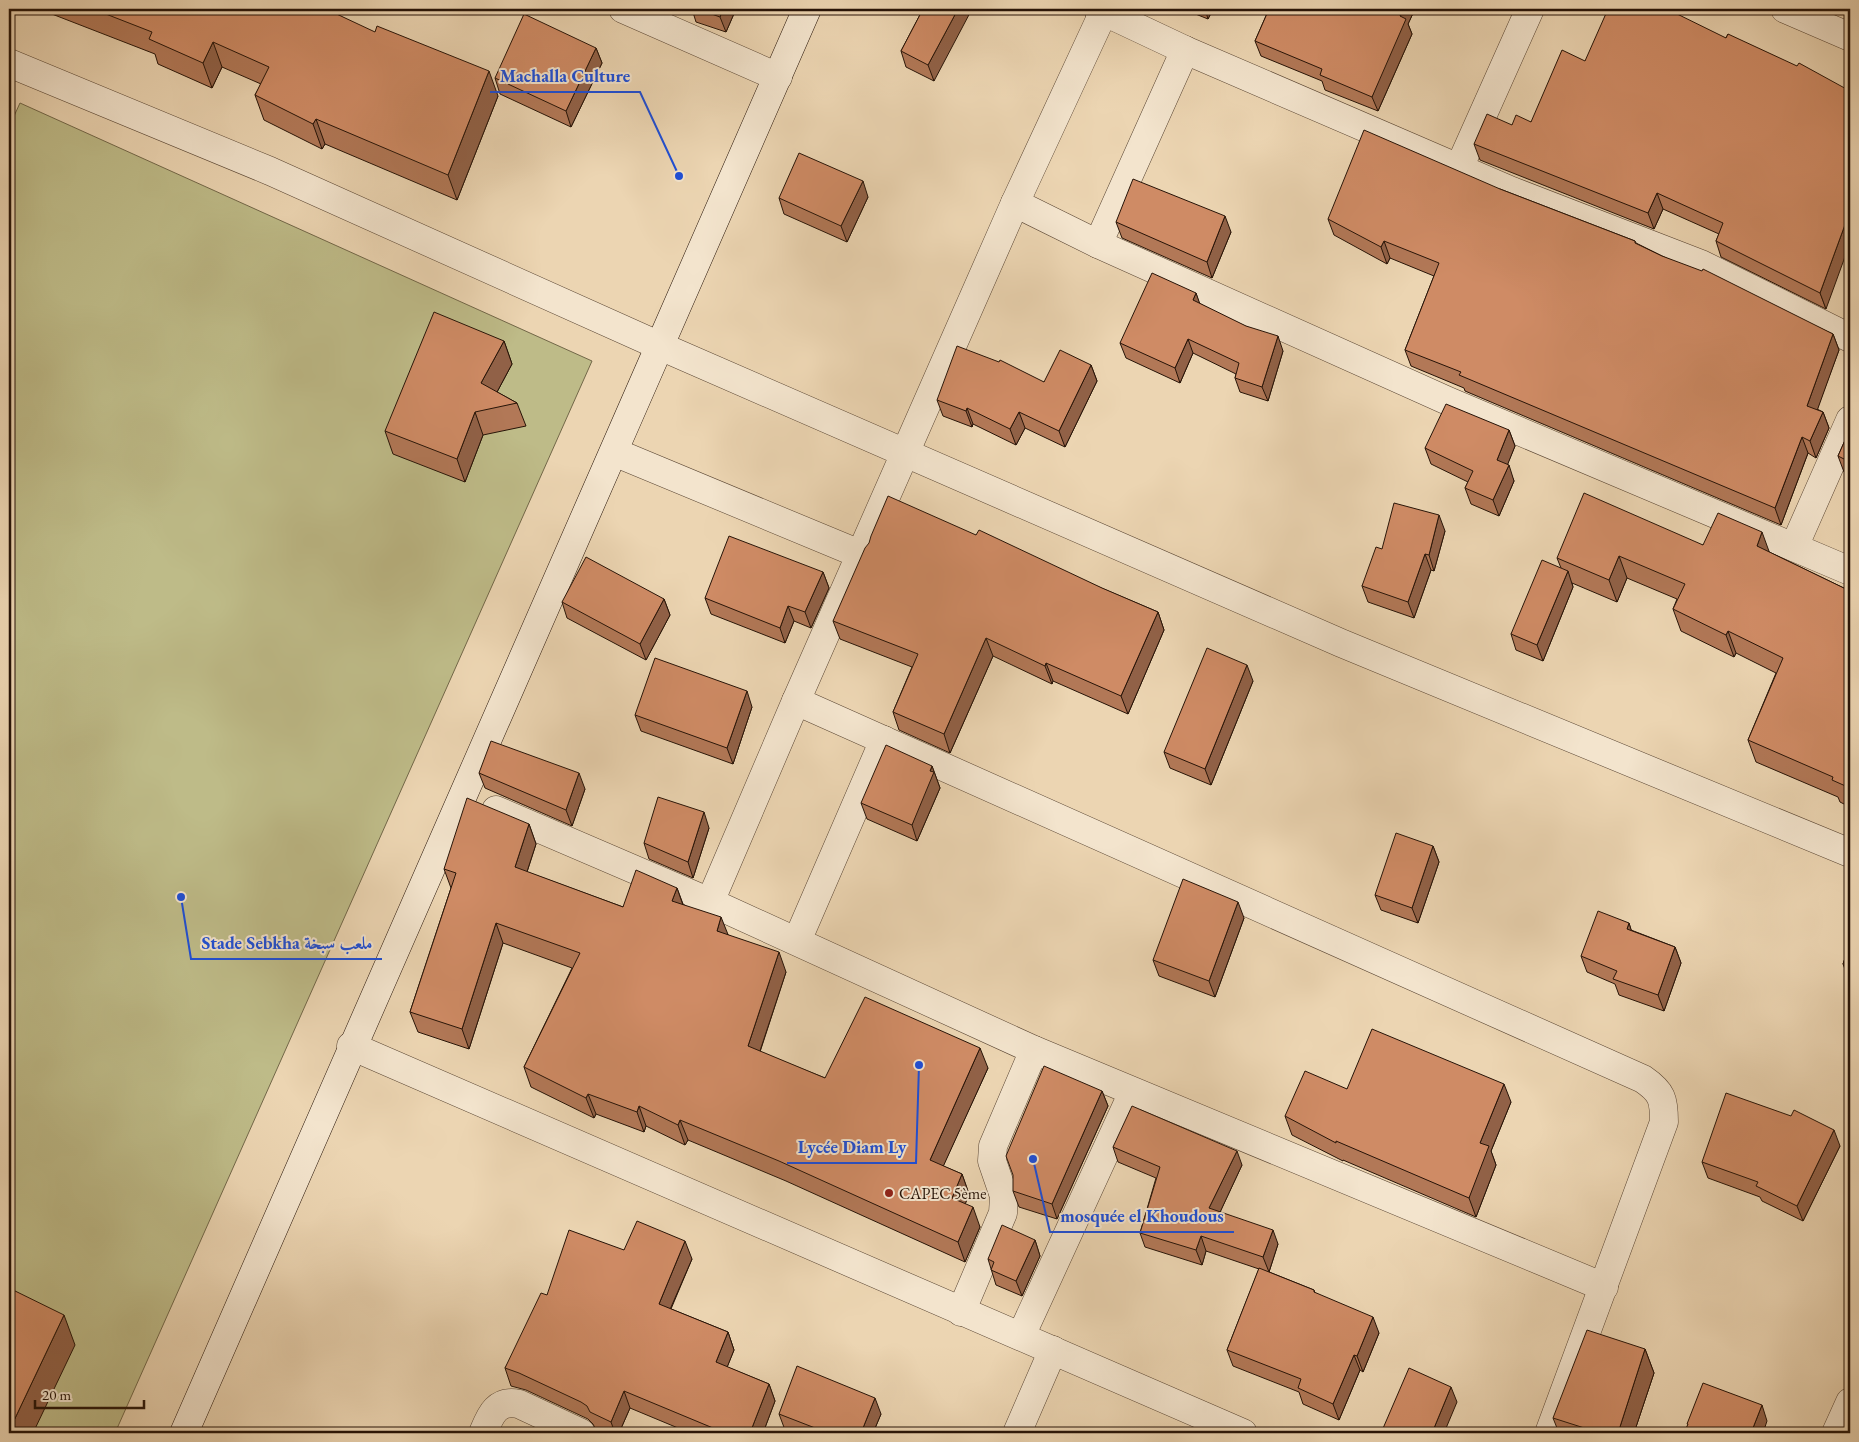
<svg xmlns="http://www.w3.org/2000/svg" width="1859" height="1442" viewBox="0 0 1859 1442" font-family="'EB Garamond',Amiri,serif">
<rect width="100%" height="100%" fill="#ecd5b2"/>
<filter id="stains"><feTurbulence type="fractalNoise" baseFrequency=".004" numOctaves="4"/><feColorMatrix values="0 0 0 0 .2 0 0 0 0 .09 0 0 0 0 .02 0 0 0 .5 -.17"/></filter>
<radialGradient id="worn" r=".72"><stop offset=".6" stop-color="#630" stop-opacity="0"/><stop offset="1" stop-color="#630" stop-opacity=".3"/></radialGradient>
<path fill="#bebb88" stroke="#726748" d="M20 103 592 361 115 1433H9V127Z"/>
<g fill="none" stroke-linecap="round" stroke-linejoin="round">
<g stroke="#584432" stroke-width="29">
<g id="street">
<path d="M623 9 778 77"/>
<path d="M1098 9 1185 50 1512 191 1701 264 1850 338"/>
<path d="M1785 9 1850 37"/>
<path d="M9 63 270 171 660 346 1341 643 1850 853"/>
<path d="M1459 168 1530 9"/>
<path d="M1015 203 1098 244 1448 401 1850 571"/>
<path d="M1098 244 1185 50"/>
<path d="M614 452 862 555"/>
<path d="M1794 547 1850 420"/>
<path d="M796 701 1643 1079C1662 1092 1664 1099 1664 1122L1549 1433"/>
<path d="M496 810 710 902 1034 1050 1604 1287"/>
<path d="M710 902 796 701 1015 203 1104 11"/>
<path d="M797 941 884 740"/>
<path d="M351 1046 1243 1433"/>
<path d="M961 1312 1003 1213 1004 1196 992 1161 993 1146 1034 1050"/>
<path d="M1021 1336 1133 1092"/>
<path d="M483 1433C490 1416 496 1399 519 1404L581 1433"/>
<path d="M1017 1433 1053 1350"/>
<path d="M1836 1433 1850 1402"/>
</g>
</g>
<g stroke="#261307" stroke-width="29">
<path id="secondary" d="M184 1433C390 958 600 484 807 9"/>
</g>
<use href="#street" stroke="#f3e4cd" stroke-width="28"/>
<use href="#secondary" stroke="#f3e4cd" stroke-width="28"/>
</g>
<g fill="#b27857" stroke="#261307">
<path d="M39 9H326L498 96 457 200 325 144 322 149 264 120 255 95 261 84 222 67 212 88 158 64 155 54Z"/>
<path d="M692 9H736L726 32 696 22Z"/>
<path d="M923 9 934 81 906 67 901 51Z"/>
<path d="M1183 9H1213L1208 19Z"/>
<path d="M1269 9H1415L1408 24 1412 34 1378 111 1325 90 1322 81 1261 56 1255 41Z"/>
<path d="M1728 34 1826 309 1721 257 1716 241 1719 234 1663 209 1654 229 1480 160 1474 144 1512 125 1531 122 1585 61 1726 38Z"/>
<path d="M596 48 602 63 571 127 500 94 495 78Z"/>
<path d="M1500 189 1635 241 1636 243 1662 256 1833 334 1839 350 1817 409 1823 412 1829 428 1816 458 1808 453 1781 525 1465 391 1464 388 1411 366 1405 350 1434 276 1390 258 1387 264 1334 235 1328 219Z"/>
<path d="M868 197 847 242 784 214 779 198Z"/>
<path d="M1116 222 1231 232 1212 278 1122 238Z"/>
<path d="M1196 293 1199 303 1283 351 1268 401 1240 392 1235 378 1236 374 1193 353 1180 383 1126 358 1120 343Z"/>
<path d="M504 341 512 364 497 392 517 403 526 426 483 435 465 482 393 454 385 431Z"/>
<path d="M1091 365 1097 381 1065 447 1025 428 1016 445 973 424 972 427 943 416 937 400 1044 382Z"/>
<path d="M1850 429V475L1844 472 1838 456Z"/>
<path d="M1509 430 1515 446 1507 465 1514 481 1499 516 1471 504 1465 488 1468 482 1431 464 1425 448Z"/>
<path d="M1445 531 1434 571 1431 570 1414 618 1368 602 1362 586 1382 549Z"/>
<path d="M976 535 1158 612 1164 630 1128 714 1053 681 1052 684 993 656 950 753 899 730 893 712 912 667 840 639 833 621Z"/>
<path d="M1703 545 1769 552 1850 591V807L1840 802 1838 797 1756 762 1748 740 1776 673 1736 653 1734 657 1681 631 1673 609 1677 599 1627 578 1617 602 1572 583 1573 587 1543 661 1516 650 1511 634 1561 568 1557 558Z"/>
<path d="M823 572 829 588 811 628 794 621 785 643 711 614 705 598Z"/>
<path d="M664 599 670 615 646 660 567 618 562 602Z"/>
<path d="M1253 681 1211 785 1170 768 1164 752Z"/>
<path d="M752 707 733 764 641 731 635 715Z"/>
<path d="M932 766 940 788 917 841 867 819 861 803Z"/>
<path d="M479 773 585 789 572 826 485 788Z"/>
<path d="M529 824 536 844 527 872 623 907 677 888 683 904 728 935 786 972 760 1052 825 1078 988 1068 943 1166 962 1174 969 1194 965 1204 980 1227 965 1262 786 1181 688 1140 685 1145 646 1126 644 1132 596 1114 594 1118 531 1087 524 1067 572 968 503 943 469 1049 418 1032 410 1012 451 888 444 869Z"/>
<path d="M709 828 693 878 649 859 644 843Z"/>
<path d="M1433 846 1439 862 1418 923 1381 910 1375 895Z"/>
<path d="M1244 918 1215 997 1159 976 1153 960Z"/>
<path d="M1629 923 1631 930 1675 947 1681 963 1664 1011 1619 995 1615 984 1587 972 1581 956Z"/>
<path d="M1850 944V981L1849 980 1843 964Z"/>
<path d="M1347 1089 1511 1102 1491 1151 1496 1165 1476 1217 1343 1160V1161L1292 1135 1285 1116Z"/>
<path d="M1102 1091 1108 1106 1057 1219 1019 1207 1013 1191Z"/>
<path d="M1840 1146 1803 1221 1762 1201 1760 1197 1708 1178 1702 1162Z"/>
<path d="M1113 1147 1242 1165 1220 1212 1278 1244 1269 1272 1314 1290 1315 1293 1379 1333 1363 1372 1360 1370 1339 1420 1303 1404 1299 1392 1233 1366 1227 1350 1259 1269 1206 1251 1202 1265 1145 1247 1140 1233 1156 1178 1118 1162Z"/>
<path d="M1035 1240 1040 1256 1022 1296 996 1285 988 1259Z"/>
<path d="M624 1250 692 1259 671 1309 728 1332 734 1350 727 1367 769 1384 775 1401 763 1433H690L630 1408 619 1433H604L596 1430 593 1424 588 1419 526 1390 511 1386 505 1368 547 1295Z"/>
<path d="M1645 1349 1654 1373 1634 1433H1559L1553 1418Z"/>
<path d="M779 1414H881L873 1433H794L785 1430Z"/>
</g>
<g fill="#916147" stroke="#261307">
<path d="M723 9H736L726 32 720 17Z"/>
<path d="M958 9H972L934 81 928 65Z"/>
<path d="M1205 9H1213L1208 19Z"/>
<path d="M1403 9H1415L1408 24 1412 34 1378 111 1372 97Z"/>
<path d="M213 42 222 67 212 88 203 63Z"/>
<path d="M596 48 602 63 571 127 566 111Z"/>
<path d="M489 71 498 96 457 200 448 175Z"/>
<path d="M316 119 325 144 322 149 313 124Z"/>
<path d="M863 181 868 197 847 242 841 226Z"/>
<path d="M1657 193 1663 209 1654 229 1648 213Z"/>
<path d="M1850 211V243L1826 309 1820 293Z"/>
<path d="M1225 216 1231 232 1212 278 1207 262Z"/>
<path d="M1384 241 1390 258 1387 264 1381 247Z"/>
<path d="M1196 293 1201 307 1193 300Z"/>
<path d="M1833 334 1839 350 1813 422 1807 406Z"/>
<path d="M1278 336 1283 351 1268 401 1262 387Z"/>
<path d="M1188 339 1193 353 1180 383 1175 368Z"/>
<path d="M504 341 512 364 489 407 481 383Z"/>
<path d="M1091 365 1097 381 1065 447 1059 431Z"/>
<path d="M967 408 973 424 972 427 966 411Z"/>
<path d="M475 412 483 435 465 482 457 459Z"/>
<path d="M1019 412 1025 428 1016 445 1010 429Z"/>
<path d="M1823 412 1829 428 1816 458 1810 441Z"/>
<path d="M1509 430 1515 446 1503 476 1497 460Z"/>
<path d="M1802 437 1808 453 1781 525 1775 508Z"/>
<path d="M1509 465 1514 481 1499 516 1493 500Z"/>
<path d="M1439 515 1445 531 1434 571 1429 555Z"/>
<path d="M1762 532 1770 554 1757 546Z"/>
<path d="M1425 554 1431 570 1414 618 1408 602Z"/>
<path d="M1619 556 1627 578 1617 602 1609 580Z"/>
<path d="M1568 571 1573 587 1543 661 1537 645Z"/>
<path d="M823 572 829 588 811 628 805 612Z"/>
<path d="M664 599 670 615 646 660 640 644Z"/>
<path d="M788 606 794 621 785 643 780 628Z"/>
<path d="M1158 612 1164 630 1128 714 1121 696Z"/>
<path d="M1728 631 1736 653 1734 657 1726 635Z"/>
<path d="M986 638 993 656 950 753 944 734Z"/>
<path d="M1046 663 1053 681 1052 684 1045 666Z"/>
<path d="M1247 665 1253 681 1211 785 1205 769Z"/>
<path d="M747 691 752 707 733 764 727 748Z"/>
<path d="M932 766 940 788 917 841 912 825Z"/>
<path d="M579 773 585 789 572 826 566 810Z"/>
<path d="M704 812 709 828 693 878 688 862Z"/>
<path d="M529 824 536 844 522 887 515 867Z"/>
<path d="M1433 846 1439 862 1418 923 1412 908Z"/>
<path d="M677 888 684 908 672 901Z"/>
<path d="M1238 902 1244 918 1215 997 1209 981Z"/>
<path d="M721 917 729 937 717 931Z"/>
<path d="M496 923 503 943 469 1049 462 1029Z"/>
<path d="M1629 923 1634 939 1627 929Z"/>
<path d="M1675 947 1681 963 1664 1011 1658 995Z"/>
<path d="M779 952 786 972 755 1066 748 1046Z"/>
<path d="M980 1048 988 1068 937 1180 930 1160Z"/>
<path d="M1504 1084 1511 1102 1491 1151 1496 1165 1476 1217 1469 1198 1480 1143Z"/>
<path d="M1102 1091 1108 1106 1057 1219 1052 1204Z"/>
<path d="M588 1094 596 1114 594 1118 586 1098Z"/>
<path d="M639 1106 646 1126 644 1132 637 1112Z"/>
<path d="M680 1120 688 1140 685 1145 678 1125Z"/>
<path d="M1834 1130 1840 1146 1803 1221 1797 1206Z"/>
<path d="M1237 1151 1242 1165 1215 1223 1209 1208Z"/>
<path d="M962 1174 969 1194 960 1218 952 1198Z"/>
<path d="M973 1207 980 1227 965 1262 958 1242Z"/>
<path d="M1273 1230 1278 1244 1269 1272 1263 1257Z"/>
<path d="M1201 1236 1206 1251 1202 1265 1196 1250Z"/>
<path d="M1035 1240 1040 1256 1022 1296 1016 1281Z"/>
<path d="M685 1241 692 1259 665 1321 659 1304Z"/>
<path d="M64 1315 75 1345 33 1433H9V1431Z"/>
<path d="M1373 1317 1379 1333 1363 1372 1357 1356Z"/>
<path d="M728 1332 734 1350 722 1380 716 1362Z"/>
<path d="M1645 1349 1654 1373 1634 1433H1618Z"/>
<path d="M1354 1355 1360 1370 1339 1420 1333 1404Z"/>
<path d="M769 1384 775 1401 763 1433H750Z"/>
<path d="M1451 1387 1457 1402 1444 1433H1432Z"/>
<path d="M624 1391 630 1408 619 1433H615L611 1422Z"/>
<path d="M875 1398 881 1414 873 1433H861Z"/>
<path d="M1762 1405 1767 1421 1763 1433H1751Z"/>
</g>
<g fill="#cf8b65" stroke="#261307">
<path d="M93 9H326L375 32 377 26 489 71 448 175 316 119 313 124 255 95 269 67 213 42 203 63 149 39 152 32Z"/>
<path d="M698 9H723L720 17Z"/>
<path d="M923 9H958L928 65 901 51Z"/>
<path d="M1269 9H1403L1400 16 1406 19 1372 97 1320 75 1322 69 1255 41Z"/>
<path d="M1608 9H1667L1726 38 1728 34 1797 66 1799 63 1850 91V211L1820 293 1716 241 1723 223 1657 193 1648 213 1474 144 1487 114 1512 125 1516 115 1531 122 1562 50 1585 61Z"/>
<path d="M524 14 596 48 566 111 495 78Z"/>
<path d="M1364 130 1500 189 1635 241V243L1662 256 1702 271 1703 269 1833 334 1807 406 1823 412 1810 441 1802 437 1775 508 1459 375 1461 372 1405 350 1439 263 1384 241 1381 247 1328 219Z"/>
<path d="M799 153 863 181 841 226 779 198Z"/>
<path d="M1133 179 1225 216 1207 262 1116 222Z"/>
<path d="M1152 273 1196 293 1193 300 1246 326 1278 336 1262 387 1235 378 1239 363 1188 339 1175 368 1120 343Z"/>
<path d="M434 312 504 341 481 383 517 403 475 412 457 459 385 431Z"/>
<path d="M957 346 999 362 1000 360 1044 382 1060 350 1091 365 1059 431 1019 412 1010 429 967 408 966 411 937 400Z"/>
<path d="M1446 404 1509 430 1497 460 1509 465 1493 500 1465 488 1473 471 1425 448Z"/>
<path d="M1850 429V462L1838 456Z"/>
<path d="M1584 493 1703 545 1718 513 1762 532 1757 546 1850 591V788L1832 780 1833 777 1748 740 1783 658 1728 631 1726 635 1673 609 1685 584 1619 556 1609 580 1557 558Z"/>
<path d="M888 496 976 535 979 530 1102 588 1158 612 1121 696 1046 663 1045 666 986 638 944 734 893 712 918 654 833 621 865 548 869 543 871 536Z"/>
<path d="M1394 503 1439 515 1429 555 1425 554 1408 602 1362 586 1376 547 1382 549Z"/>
<path d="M729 536 823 572 805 612 788 606 780 628 705 598Z"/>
<path d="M586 557 664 599 640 644 562 602Z"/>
<path d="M1542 560 1568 571 1537 645 1511 634Z"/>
<path d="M1207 648 1247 665 1205 769 1164 752Z"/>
<path d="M655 658 747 691 727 748 635 715Z"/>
<path d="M491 741 579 773 566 810 479 773Z"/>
<path d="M886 745 932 766 930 771 934 772 912 825 861 803Z"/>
<path d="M658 797 704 812 688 862 644 843Z"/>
<path d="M467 798 529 824 515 867 623 907 636 870 677 888 672 901 721 917 717 931 779 952 748 1046 825 1078 865 997 980 1048 930 1160 962 1174 952 1198 973 1207 958 1242 779 1161 680 1120 678 1125 639 1106 637 1112 588 1094 586 1098 524 1067 580 953 496 923 462 1029 410 1012 456 873 444 869Z"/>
<path d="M1396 833 1433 846 1412 908 1375 895Z"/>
<path d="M1183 879 1238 902 1209 981 1153 960Z"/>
<path d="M1598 911 1629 923 1627 929 1675 947 1658 995 1613 979 1617 971 1581 956Z"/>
<path d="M1850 944V967L1843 964Z"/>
<path d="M1372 1029 1504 1084 1480 1143 1489 1146 1469 1198 1336 1141V1143L1285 1116 1305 1071 1347 1089Z"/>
<path d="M1044 1066 1102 1091 1052 1204 1013 1191V1175L1006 1156Z"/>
<path d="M1726 1093 1791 1116 1794 1110 1834 1130 1797 1206 1756 1186 1758 1182 1702 1162Z"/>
<path d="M1132 1106 1237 1151 1209 1208 1273 1230 1263 1257 1201 1236 1196 1250 1140 1233 1160 1167 1113 1147Z"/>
<path d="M637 1221 685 1241 659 1304 728 1332 716 1362 769 1384 750 1433H725L624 1391 611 1422 590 1412 587 1406 581 1402 519 1373 505 1368 541 1293 547 1295 569 1230 624 1250Z"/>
<path d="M1002 1225 1035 1240 1016 1281 991 1270 994 1262 988 1259Z"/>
<path d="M1259 1268 1314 1290V1292L1373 1317 1357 1356 1354 1355 1333 1404 1298 1388 1301 1379 1227 1350Z"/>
<path d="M9 1288 64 1315 9 1431Z"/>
<path d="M1587 1330 1645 1349 1618 1433H1600L1553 1418Z"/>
<path d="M797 1366 875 1398 861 1433H828L779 1414Z"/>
<path d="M1409 1368 1451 1387 1432 1433H1381Z"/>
<path d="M1703 1383 1762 1405 1751 1433H1684L1688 1424H1687Z"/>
</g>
<circle fill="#8f2418" stroke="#f3e4cd" stroke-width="2" cx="889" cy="1193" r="5"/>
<g text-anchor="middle" stroke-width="4" stroke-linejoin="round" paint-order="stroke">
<g font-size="16" fill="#261307" stroke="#f3e4cd" text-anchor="start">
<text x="899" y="1199">CAPEC 5ème</text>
</g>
</g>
<path fill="none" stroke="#1d4ed8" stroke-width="2" d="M679 176L640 92H490M181 897L191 959H382M919 1065L916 1163H787M1033 1159L1050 1232H1234"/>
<g fill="#1d4ed8" stroke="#f3e4cd" stroke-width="2">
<circle cx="679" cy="176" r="5"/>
<circle cx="181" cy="897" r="5"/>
<circle cx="919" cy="1065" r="5"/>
<circle cx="1033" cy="1159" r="5"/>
</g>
<g font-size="18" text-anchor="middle" font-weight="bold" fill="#1d4ed8" stroke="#f3e4cd" stroke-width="4" stroke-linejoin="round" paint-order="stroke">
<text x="565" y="82">Machalla Culture</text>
<text x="287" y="949">Stade Sebkha ملعب سبخة</text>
<text x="852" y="1153">Lycée Diam Ly</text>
<text x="1142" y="1222">mosquée el Khoudous</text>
</g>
<rect width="1859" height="1442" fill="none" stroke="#ecd5b2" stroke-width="30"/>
<rect x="10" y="10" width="1839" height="1422" fill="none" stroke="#261307" stroke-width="2.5"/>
<rect x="15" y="15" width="1829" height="1412" fill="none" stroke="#261307"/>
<path d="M35 1400v8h109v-8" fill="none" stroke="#261307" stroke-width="2.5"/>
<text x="42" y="1400" font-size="15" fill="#261307" stroke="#f3e4cd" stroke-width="4" paint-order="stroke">20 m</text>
<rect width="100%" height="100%" filter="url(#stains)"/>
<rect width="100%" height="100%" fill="url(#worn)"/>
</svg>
